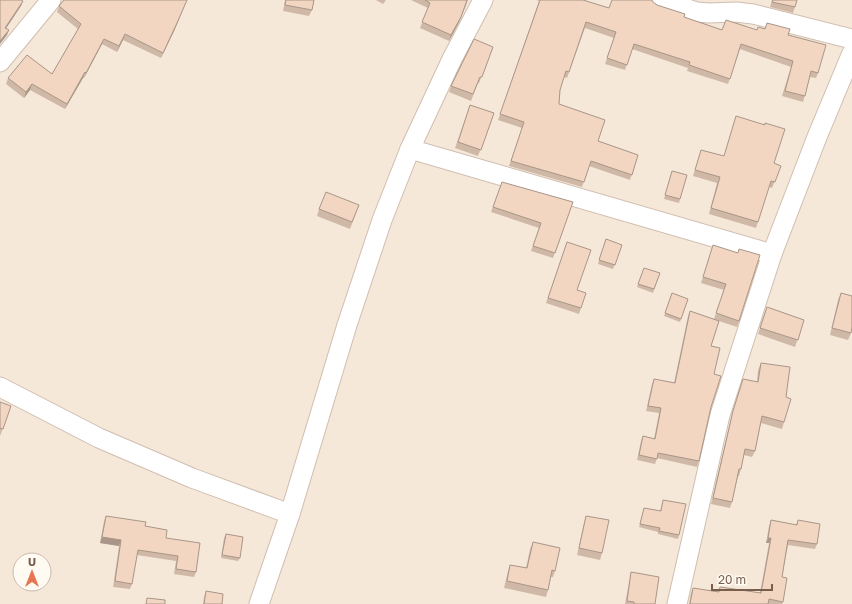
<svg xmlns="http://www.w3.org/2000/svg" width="852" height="604" viewBox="0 0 852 604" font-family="'Golos Text',sans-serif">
<rect width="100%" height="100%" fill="#fdf6eb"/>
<path fill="#f5e8d9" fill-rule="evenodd" d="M0 0H852V604H0ZM20 560H44V584H20Z"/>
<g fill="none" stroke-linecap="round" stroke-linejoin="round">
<g stroke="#d0beaf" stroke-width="21">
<g id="street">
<path d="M659 0 697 12 709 13 736 12 753 14 852 39"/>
<path d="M0 62 51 0"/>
<path d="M410 149 772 254"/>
<path d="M0 387 99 438 192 478 290 514"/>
<path d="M259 604 290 514 347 325 382 220 410 149 452 59 483 0"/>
<path d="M677 604 720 415 772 254 817 137 852 53"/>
</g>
</g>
<use href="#street" stroke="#fff" stroke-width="19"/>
</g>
<g fill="#d0b8a7">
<path d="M285 0H314L312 10 309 16 283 11Z"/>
<path d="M376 0H386L383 4Z"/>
<path d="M411 0H468L459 22 449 41 420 28 428 8Z"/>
<path d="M536 0H583L609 8 653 2 657 5 684 17 722 30H757L765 29 767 23 788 35 818 73 816 78 810 77 803 102 782 96 791 67 740 49 728 84 687 71 688 68 632 49 625 70 605 64 614 38 585 28 567 78 564 77 560 90 559 104 598 141 638 155 630 180 589 166 582 187 509 166 522 128 498 120 539 1Z"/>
<path d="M772 0H797L793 13 770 7Z"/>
<path d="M59 6 175 29 161 58 123 40 117 52 102 44 84 78H83L65 109 30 90 24 98 6 84 8 78 52 74 78 29 57 12Z"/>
<path d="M493 47 479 83H478L471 101 449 92 451 86Z"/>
<path d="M470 105 494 113 478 156 455 148Z"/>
<path d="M736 116 774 163 781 166 772 188 769 187 756 228 709 214 717 183 693 176 701 150 724 156Z"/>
<path d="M672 171 680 199 679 203 664 199Z"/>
<path d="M502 182 573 202 553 258 531 251 539 228 491 212Z"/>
<path d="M359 205 350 229 317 216 319 209Z"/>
<path d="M606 239 622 245 613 269 598 264Z"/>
<path d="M567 242 581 308 579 314 546 303Z"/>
<path d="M713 245 739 321 737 327 719 321 711 346 714 374 711 407 699 461 697 467 657 458 655 464 637 460 641 441 643 436 654 439 659 413 646 411 652 384 654 379 674 383 688 316 690 311 714 319 724 290 701 283Z"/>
<path d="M644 268 660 273 653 293 637 287Z"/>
<path d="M672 293 688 299 680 322 664 316Z"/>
<path d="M841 293 851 333 848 340 830 335 838 300Z"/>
<path d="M767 307 804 320 795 347 758 334Z"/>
<path d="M761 363 786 397 784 422 782 429 761 423 755 451 752 457 744 455 741 469 739 476H738L732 502 730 508 711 504 731 418 741 386 757 382 758 370Z"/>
<path d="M0 402 11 406 0 436Z"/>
<path d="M663 500 679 535 678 539 658 534V532L639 527 644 508 660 511Z"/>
<path d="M106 516 145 526 166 538 196 572 194 577 174 574 176 561 137 555 132 584 130 589 113 587 119 546 100 543 104 521Z"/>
<path d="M586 516 602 553 600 560 577 555 584 523Z"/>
<path d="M771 520 796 525 798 520 817 544 815 549 788 545 782 577 783 602 782 604H689L691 593 693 588 718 592 720 587 760 593 769 543H766L769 526Z"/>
<path d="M226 534 240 558 238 561 221 558 224 538Z"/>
<path d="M533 542 555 571 553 577H551L548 590 546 597 504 588 508 571 510 565 526 568 530 549Z"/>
<path d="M631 572 655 604H625L630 577Z"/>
<path d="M206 591 222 604H203L204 597Z"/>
</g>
<g fill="#a99688">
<path d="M187 0 175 29 161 58 163 53Z"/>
<path d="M468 0 459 22 449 41 451 35Z"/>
<path d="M23 1 21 6 3 33 5 28Z"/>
<path d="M9 30 7 35 0 44V41Z"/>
<path d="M125 34 123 40 117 52 119 46Z"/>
<path d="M104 39 102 44 84 78 86 73Z"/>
<path d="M85 72 83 78 65 109 67 104Z"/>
<path d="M32 84 30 90 24 98 26 92Z"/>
<path d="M102 537 121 540 119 546 100 543Z"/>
<path d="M768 538H771L769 543H766Z"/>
</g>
<g fill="#f2d6c2" stroke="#a99688">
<path d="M0 0H21L23 1 5 28 9 30 0 41Z"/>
<path d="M64 0H187L177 23 163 53 125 34 119 46 104 39 86 73 85 72 67 104 32 84 26 92 8 78 27 55 52 74 81 24 59 6Z"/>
<path d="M286 0H314L312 10 285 5Z"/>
<path d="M425 0H467L461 17 451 35 422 22 430 3Z"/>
<path d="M540 0H583L609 8 612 0H652L653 2 657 5 685 14 684 17 722 30 726 20 757 30 758 27 765 29 767 23 790 29 788 35 826 45 818 73 811 71 805 96 785 91 793 61 741 44 730 79 689 65 690 62 634 44 627 65 607 58 616 32 586 22 569 72 566 71 560 90 559 104 605 120 598 141 638 155 632 175 591 161 584 182 511 161 524 122 500 114Z"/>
<path d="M773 0H797L795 7 772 2Z"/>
<path d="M474 39 493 47 482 77H480L473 94 451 86Z"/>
<path d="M470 105 494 113 481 150 458 142Z"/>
<path d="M736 116 765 125V123L785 129 774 163 781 166 775 182 771 181 758 222 711 208 720 177 695 170 701 150 724 156Z"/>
<path d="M672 171 687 175 680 199 665 195Z"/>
<path d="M502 182 573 202 555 253 533 246 541 223 493 207Z"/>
<path d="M326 192 359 205 352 222 319 209Z"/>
<path d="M606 239 622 245 615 265 599 260Z"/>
<path d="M567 242 591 250 577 290 586 293 581 308 548 298Z"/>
<path d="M713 245 738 253 739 249 760 255 739 321 716 313 726 284 703 277Z"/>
<path d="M644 268 660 273 654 289 638 284Z"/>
<path d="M672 293 688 299 681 319 665 313Z"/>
<path d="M841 293 852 296V327L851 333 832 328Z"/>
<path d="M767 307 804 320 798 340 760 328Z"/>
<path d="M690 311 719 321 711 346 720 348 714 374 721 376 711 407 699 461 658 453 657 459 639 455 643 436 655 439 661 408 648 406 654 379 675 383Z"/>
<path d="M761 363 790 367 786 397 791 399 784 422 762 416 755 451 745 449 741 469H739L732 502 713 498 733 411 743 379 758 382Z"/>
<path d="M0 402 11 406 3 429 0 428Z"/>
<path d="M663 500 686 504 679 535 659 531 660 528 640 524 644 508 661 511Z"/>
<path d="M106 516 146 522 145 526 167 530 166 538 200 543 196 572 176 569 178 556 138 550 132 584 115 581 121 540 102 537Z"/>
<path d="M586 516 609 520 602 553 579 548Z"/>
<path d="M771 520 797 525 798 520 820 524 817 544 788 540 782 577 787 578 783 602 769 599 768 604H690L693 588 719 592 720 587 761 593 771 538H768Z"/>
<path d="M226 534 243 537 240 558 222 555Z"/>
<path d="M533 542 560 548 555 571 552 570 548 590 507 581 510 565 527 568Z"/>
<path d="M631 572 659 577 655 604H634V602L627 601Z"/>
<path d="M206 591 223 594 222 604H204Z"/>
<path d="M147 598 165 600V604H146Z"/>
</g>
<g transform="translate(32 572)"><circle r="19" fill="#fffaf2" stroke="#c9bbb0"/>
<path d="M0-3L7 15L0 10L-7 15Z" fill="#e67551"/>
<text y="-6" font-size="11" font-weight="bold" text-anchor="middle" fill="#795d4d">U</text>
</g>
<path d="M712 584v6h60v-6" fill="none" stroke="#795d4d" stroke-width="2"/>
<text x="718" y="584" font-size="12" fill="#795d4d" stroke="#fffaf2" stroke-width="3" paint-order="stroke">20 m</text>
</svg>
